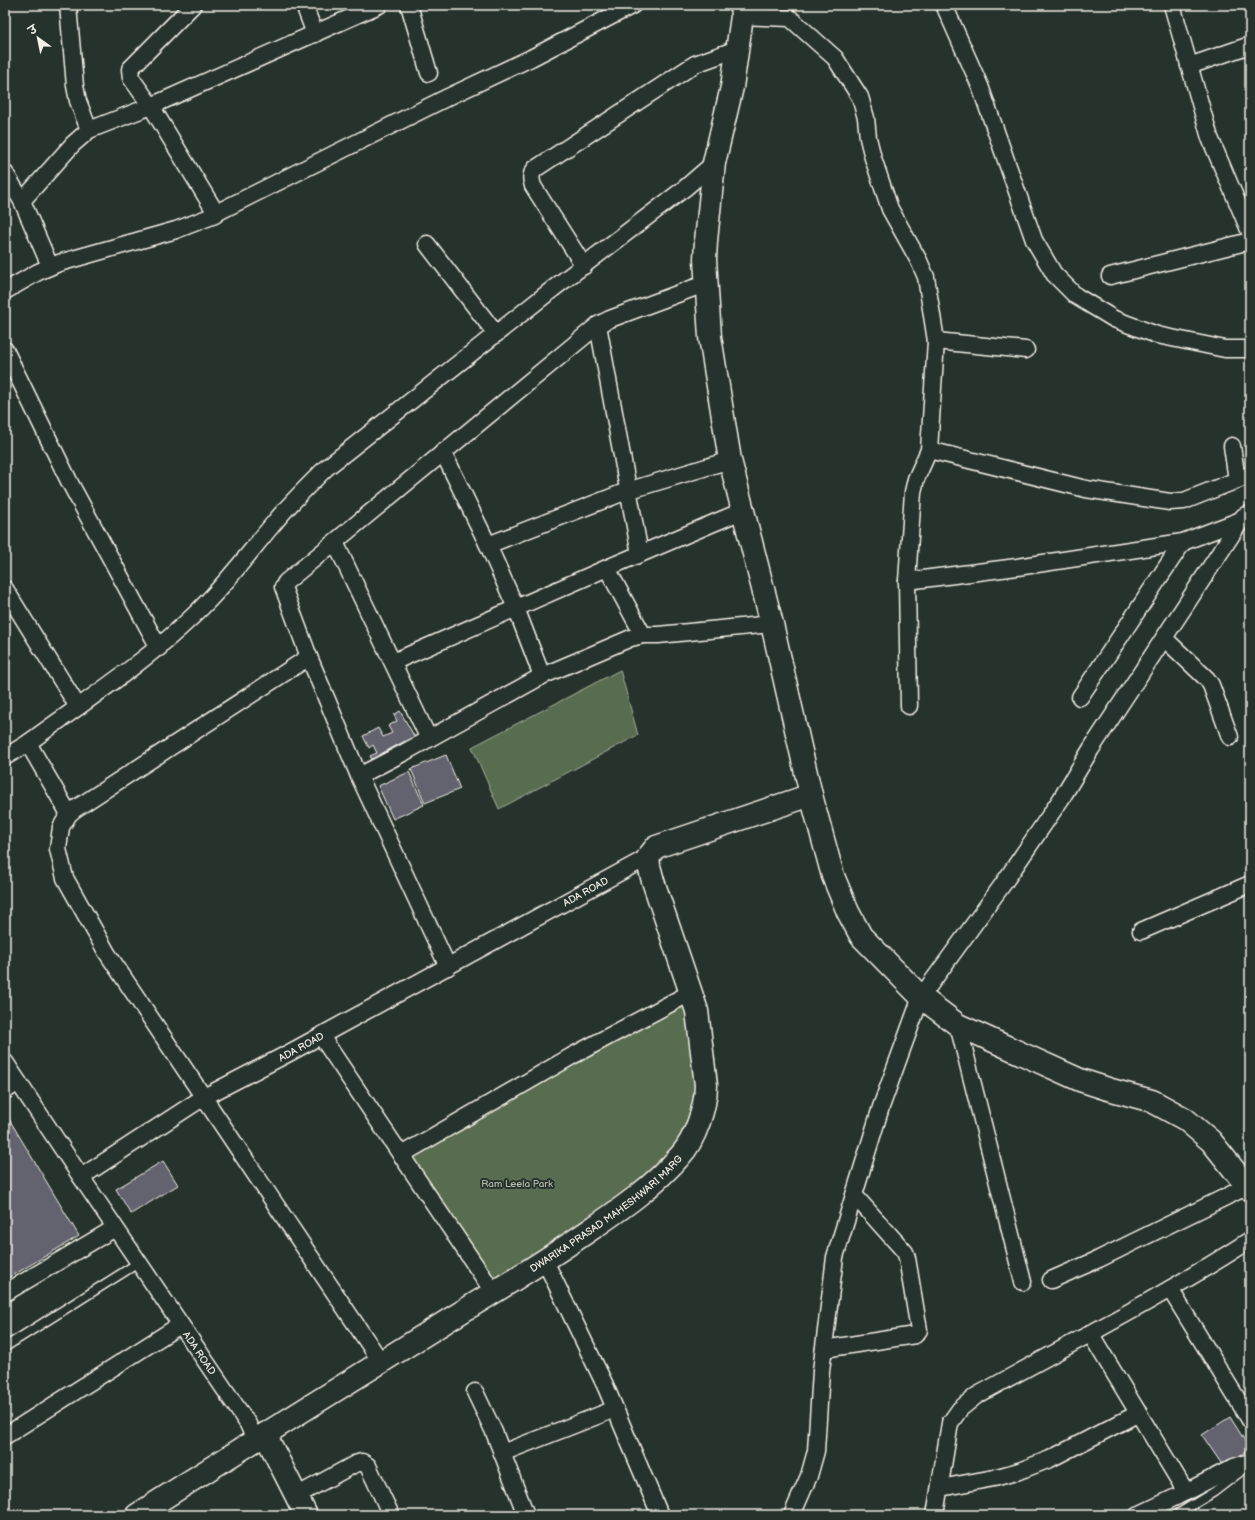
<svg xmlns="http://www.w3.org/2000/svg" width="1255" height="1520" viewBox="0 0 1255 1520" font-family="'Balsamiq Sans','Playpen Sans Deva',sans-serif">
<rect width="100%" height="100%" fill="#26332d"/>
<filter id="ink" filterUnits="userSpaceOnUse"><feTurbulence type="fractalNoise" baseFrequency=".025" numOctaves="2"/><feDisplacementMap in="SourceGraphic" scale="8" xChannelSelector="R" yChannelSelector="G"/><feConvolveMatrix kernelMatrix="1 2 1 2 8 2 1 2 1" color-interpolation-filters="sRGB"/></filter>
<g filter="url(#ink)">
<g fill="#586c4f" stroke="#a6ae9c">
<path d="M620 670 638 735 499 809 472 747Z"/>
<path d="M686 1001 702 1099 681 1154 494 1283 411 1158Z"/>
</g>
<g fill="#64636f" stroke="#f4f1e8">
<path d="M400 711 418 743 408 748 405 741 381 754 384 760 375 765 370 756 377 753 373 745 369 748 363 736 378 728 383 737 392 733 388 726 397 721 394 715Z"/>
<path d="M446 755 460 789 425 803 411 769Z"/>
<path d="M409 772 424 805 393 819 378 786Z"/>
<path d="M6 1114 79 1236 5 1280V1115Z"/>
<path d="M163 1161 178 1185 131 1214 116 1189Z"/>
<path d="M1230 1417 1250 1449 1223 1466 1202 1435Z"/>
</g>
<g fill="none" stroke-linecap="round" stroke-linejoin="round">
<g stroke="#f4f1e8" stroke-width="11">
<g id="lane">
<path d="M5 1347 138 1263"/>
<path d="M1176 1515 1214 1492 1248 1466"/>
</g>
</g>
<g stroke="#f4f1e8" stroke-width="19">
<g id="street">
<path d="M68 5 75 86 78 101 89 130"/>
<path d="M304 5 315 34"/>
<path d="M409 5 429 73"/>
<path d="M944 5 980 86 1034 240 1054 274 1076 296 1114 319 1157 335 1225 349H1250"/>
<path d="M1172 5 1210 138 1250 232"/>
<path d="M742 16 790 18 835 58 860 97 866 118 868 138 873 158 890 209 919 261 926 277 936 341 929 450 916 479 913 492 907 581 909 706"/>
<path d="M1189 66 1250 45"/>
<path d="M5 173 22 201 50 266"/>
<path d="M22 201 73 144 89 130 151 106 131 78 130 69 193 5"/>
<path d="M216 213 448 97 531 58 633 5"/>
<path d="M427 244 496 334"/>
<path d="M584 266 533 186C531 179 530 175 535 169L695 64 737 49"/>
<path d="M1110 276 1250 241"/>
<path d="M5 291 38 272 59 263 176 230 215 215 216 213 151 106 379 5"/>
<path d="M598 325 640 554"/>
<path d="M936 341 1026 350"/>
<path d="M5 350 70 483 159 648"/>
<path d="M1232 446 1237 480"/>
<path d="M929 450 1086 489 1170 502 1184 501 1250 475"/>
<path d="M443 452 488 545 516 608 542 676"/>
<path d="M335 542 429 739"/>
<path d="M488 545 627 491 730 460"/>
<path d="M607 568 643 635"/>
<path d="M907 581 1017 567 1183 542 1241 520 1243 517"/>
<path d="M5 589 78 707"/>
<path d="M1164 638 1207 679 1211 685 1230 737"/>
<path d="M309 657 75 809 69 814 61 827 58 849 65 878 107 953 381 1362"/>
<path d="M393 662 607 568 742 511"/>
<path d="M1080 697 1183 542"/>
<path d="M28 743 69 814"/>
<path d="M5 757 28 743C84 702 143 664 193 616 223 588 248 554 274 523 290 503 308 486 326 468L554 288 685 188 714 163"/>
<path d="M359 776 405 752 542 676 631 638 643 635H658L772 624"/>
<path d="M1141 931 1250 884"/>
<path d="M448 967 359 776 309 657 283 587 286 582 598 325 610 319 707 283"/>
<path d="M958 1025 1023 1282"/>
<path d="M321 1036 494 1293"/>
<path id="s1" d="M5 1062 81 1177 248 1424 255 1440"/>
<path d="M5 1091 18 1082"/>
<path d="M401 1155 572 1056 690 993"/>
<path id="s2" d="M81 1177 204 1097 289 1053 648 857"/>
<path d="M545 1261 605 1385 660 1515"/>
<path d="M1051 1280 1099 1259 1250 1185"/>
<path d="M1170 1289 1250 1420"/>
<path d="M5 1293 115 1228"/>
<path d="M1090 1333 1186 1492"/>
<path d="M824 1349 915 1335 919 1330 907 1258 905 1252 854 1195"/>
<path d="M475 1392 494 1432 526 1515"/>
<path d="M5 1436 180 1325"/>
<path d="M502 1453 615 1409"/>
<path d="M940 1488 994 1478 1019 1471 1050 1459 1139 1413"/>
<path d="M296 1496 355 1464 362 1462 368 1466 391 1515"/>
<path d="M792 1515 809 1476 816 1451 821 1371 835 1257 881 1107 921 997 1003 884 1061 799 1091 749 1244 516 1250 513"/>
<path d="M935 1515 950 1423 960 1409 976 1396C1068 1345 1162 1297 1250 1240"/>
<path d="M1138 1515 1178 1496 1234 1467 1250 1462"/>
</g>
</g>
<g stroke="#f4f1e8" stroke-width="25">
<g id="secondary">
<path d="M741 5 742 16 732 87 714 163 706 241 705 259 710 337 730 460 772 624 811 795 833 876 848 912 861 936 921 997 958 1025 1080 1080 1108 1089 1152 1101 1185 1119 1211 1141 1250 1190"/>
<path d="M265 1434 306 1515"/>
<path id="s3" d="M137 1515C245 1446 354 1379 463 1311 506 1285 548 1259 590 1230 622 1208 654 1186 680 1156 695 1140 706 1107 706 1085L697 1011 653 881 649 866 648 857 656 847 811 795"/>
</g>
</g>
<use href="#lane" stroke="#26332d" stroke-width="8"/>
<use href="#street" stroke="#26332d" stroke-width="16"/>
<use href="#secondary" stroke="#26332d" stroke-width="22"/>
</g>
</g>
<g text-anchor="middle" stroke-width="4" stroke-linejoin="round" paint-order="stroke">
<g font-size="10" fill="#f4f1e8" stroke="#26332d">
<text dy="4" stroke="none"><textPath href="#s2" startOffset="580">ADA ROAD</textPath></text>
<text dy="4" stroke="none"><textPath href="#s2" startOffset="256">ADA ROAD</textPath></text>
<text dy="4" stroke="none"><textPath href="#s3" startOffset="558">DWARIKA PRASAD MAHESHWARI MARG</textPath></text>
<text dy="4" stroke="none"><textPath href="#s1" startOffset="350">ADA ROAD</textPath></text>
</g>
<g font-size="10" fill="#b6bcab" stroke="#26332d">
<text x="517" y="1187">Ram Leela Park</text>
</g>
</g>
<rect width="1255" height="1520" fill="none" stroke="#26332d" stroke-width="20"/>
<rect x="10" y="10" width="1235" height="1500" fill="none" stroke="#f4f1e8" stroke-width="1.5" filter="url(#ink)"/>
<g transform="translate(38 38) rotate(327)" stroke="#26332d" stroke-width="3" paint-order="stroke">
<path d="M0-3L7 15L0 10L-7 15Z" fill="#f4f1e8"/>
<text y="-6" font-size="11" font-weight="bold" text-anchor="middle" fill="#f4f1e8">उ</text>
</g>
</svg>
